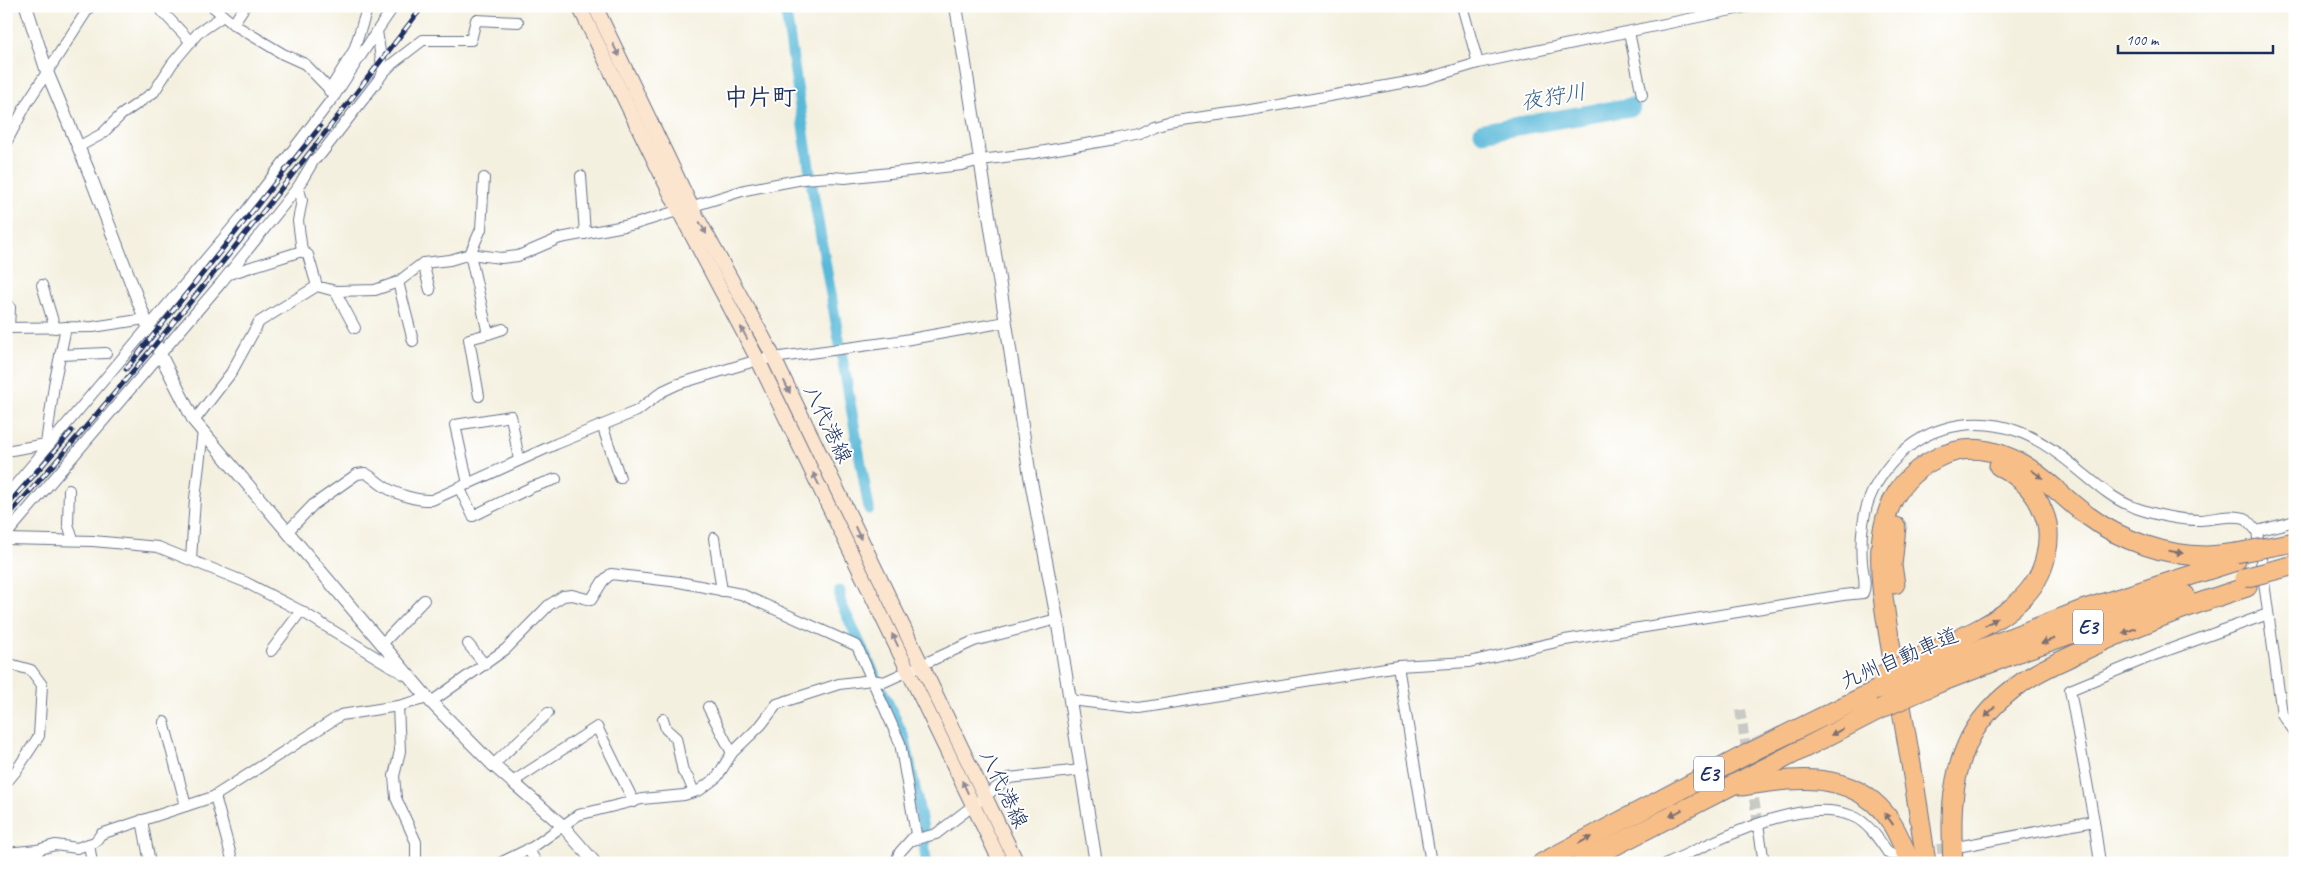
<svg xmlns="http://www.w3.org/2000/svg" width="2301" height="869" viewBox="0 0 2301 869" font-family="Caveat,'Klee One',sans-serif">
<rect width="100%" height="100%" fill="#fff"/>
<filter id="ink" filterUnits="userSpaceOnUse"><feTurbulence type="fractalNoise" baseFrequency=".02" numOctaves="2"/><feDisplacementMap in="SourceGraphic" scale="10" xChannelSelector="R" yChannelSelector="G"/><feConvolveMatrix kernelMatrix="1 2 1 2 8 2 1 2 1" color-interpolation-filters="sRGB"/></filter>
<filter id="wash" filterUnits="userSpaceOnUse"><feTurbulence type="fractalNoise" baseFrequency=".0096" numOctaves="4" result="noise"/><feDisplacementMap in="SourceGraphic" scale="20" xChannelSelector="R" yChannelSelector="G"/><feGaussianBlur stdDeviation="1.12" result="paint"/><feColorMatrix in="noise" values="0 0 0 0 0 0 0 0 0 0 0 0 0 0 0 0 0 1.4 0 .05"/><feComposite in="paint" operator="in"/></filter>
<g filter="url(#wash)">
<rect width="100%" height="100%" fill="#f4f0df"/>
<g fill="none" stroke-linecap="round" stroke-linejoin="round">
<g stroke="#5ab9d9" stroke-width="11">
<path d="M785 6 813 193 869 509"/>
<path d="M840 591V601L905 739 923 828 926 863"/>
</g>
<path stroke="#5ab9d9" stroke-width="19" d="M1483 132 1631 107"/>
</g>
</g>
<g filter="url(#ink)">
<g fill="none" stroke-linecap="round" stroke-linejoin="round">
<g stroke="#c9c9c5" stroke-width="10" stroke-dasharray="10 5" stroke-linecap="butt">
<path d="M1740 710 1758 824"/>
<path d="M1922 851 1955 847"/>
</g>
<g stroke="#67738b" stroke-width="12">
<g id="minor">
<path d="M157 6 191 42"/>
<path d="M212 6 233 24 283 54 305 64 335 95"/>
<path d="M1462 6 1478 63"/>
<path d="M233 24 245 6"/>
<path d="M1629 32 1642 95"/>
<path d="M383 73 393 63 423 40H471L476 20 518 22"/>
<path d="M329 91 354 50 368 6"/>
<path d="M6 143 27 103 90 6"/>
<path d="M78 147 102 134 121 115 154 92 172 64 198 33 223 16"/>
<path d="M581 176 585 234"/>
<path d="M484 178 481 229 470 254 488 334 503 329"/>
<path d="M298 187 302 200 298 221 302 251 308 255 317 286 335 291 375 290 398 282 423 263 450 260 470 254 501 258 518 256 560 238 635 224 745 190 803 179 831 177 845 178 962 165 981 160 1028 154 1115 139 1139 134 1154 126 1168 122 1239 112 1425 79 1478 63 1751 6"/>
<path d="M423 263 430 290"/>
<path d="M229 274 302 251"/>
<path d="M398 282 413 341"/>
<path d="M42 285 55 328"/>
<path d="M335 291 355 328"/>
<path d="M6 328 93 327 145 319"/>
<path d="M9 328 10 307"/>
<path d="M60 355 106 353"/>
<path d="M479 396 469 339 488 334"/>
<path d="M194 421 231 373 259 322 317 286"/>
<path d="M602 425 620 478"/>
<path d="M6 451 46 444 54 385 66 327"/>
<path d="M468 484 455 425 511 416 519 460"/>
<path d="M459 487 473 516 532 487 556 479"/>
<path d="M69 490 68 524 73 540"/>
<path d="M6 496 243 215 335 95 377 31"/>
<path d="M288 531 313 505 357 474 365 473C373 477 378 483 385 487 398 495 418 501 432 500L556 444 637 411 663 391 678 384 758 360 899 341 1006 322"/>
<path d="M2257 531 2295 521"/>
<path d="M6 535 221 283 298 187 314 160 321 154 379 79 383 73 377 31 394 6"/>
<path d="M714 538 722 591"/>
<path d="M6 539 93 541 158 547 245 582 301 611 405 675"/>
<path d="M191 559 195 499 203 431"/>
<path d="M382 644 424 600"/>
<path d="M468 644 485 665"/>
<path d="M271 651 301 611"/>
<path d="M6 663 31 670 42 685 39 736 16 771 6 783"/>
<path d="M1398 666 1431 863"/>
<path d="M1070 700 1139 708 1398 666 1469 662 1565 640 1843 595 1863 593C1867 584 1863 573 1862 563 1860 536 1863 506 1877 483 1892 458 1915 437 1943 429 1998 413 2039 436 2080 471 2097 485 2113 499 2133 507 2153 514 2179 520 2200 520 2215 519 2230 514 2245 518L2257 531 2282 714 2295 732"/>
<path d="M431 702 506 649 549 605 563 596 572 595 591 600 603 581 611 574 679 582 741 594 857 646 900 743 916 834 900 852 895 863"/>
<path d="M398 706 400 751 394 776 396 798 416 842V863"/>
<path d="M708 707 732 753"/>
<path d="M663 719 666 729 676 738 683 772 688 778 694 792"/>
<path d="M164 722 186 806"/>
<path d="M493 765 548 713"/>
<path d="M514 781 597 727 634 802"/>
<path d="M215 796 233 863"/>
<path d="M142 820 150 863"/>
<path d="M1758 824 1764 863"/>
<path d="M913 840 936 834 1009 778 1081 770"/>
<path d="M89 844 92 863"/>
<path d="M1962 846 2094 821"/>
<path d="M528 849 537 863"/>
<path d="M37 850 38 863"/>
<path d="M6 853 37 850 55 845 77 848 95 842 101 834 213 797 341 715 398 706 428 698"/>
<path d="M500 863 533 847 578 815 642 799 684 795 700 790 717 777 732 753 761 725 777 704 839 684 872 680 884 682 974 641 1057 619"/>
<path d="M1667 863C1716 842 1799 795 1852 816 1868 822 1880 841 1889 854H1899"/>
<path d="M2100 863 2094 821 2070 690 2157 654 2268 614"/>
</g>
</g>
<g stroke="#67738b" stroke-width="14">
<g id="tertiary">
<path d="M26 6 47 72 88 170 145 319 161 356 194 421 431 702 493 765 563 826 595 863"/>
<path d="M956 6 1030 476 1057 619 1096 863"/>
</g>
</g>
<g stroke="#67738b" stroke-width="16">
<g id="secondary">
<path d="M579 6 679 211 758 360 1001 863"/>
<path d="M595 6 692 208 769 348 1017 863"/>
</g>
</g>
<g stroke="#67738b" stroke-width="21">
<g id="motorway">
<path d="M1895 584 1892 566 1896 527"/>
<path d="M1932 652C1976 630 2035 609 2046 555 2049 541 2050 528 2044 514 2036 491 2020 476 1999 466"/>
<path d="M1935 667 2082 610 2236 561"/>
<path d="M1936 684 2027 649 2185 595"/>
<path d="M1743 786C1793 777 1850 770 1886 815 1897 829 1903 846 1910 863"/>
<path d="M1542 863 1751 752 1879 689"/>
<path d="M1581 863 1880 709"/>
<path d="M1926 863C1918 801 1907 739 1896 678 1889 633 1875 573 1883 530 1889 497 1906 474 1935 459 1965 443 1993 448 2022 464 2047 478 2065 500 2088 516 2120 540 2166 556 2206 556 2216 556 2226 554 2236 553"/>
<path d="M1953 863C1951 823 1950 784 1966 747 1976 722 1998 699 2020 684 2038 670 2060 662 2080 652 2134 626 2190 605 2247 587"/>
</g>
</g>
<use href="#minor" stroke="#fff" stroke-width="10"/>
<use href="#tertiary" stroke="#fff" stroke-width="12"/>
<use href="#secondary" stroke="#fce5cf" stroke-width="14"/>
<use href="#motorway" stroke="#f7be88" stroke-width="19"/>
<g stroke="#1b2f5e" stroke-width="5">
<g id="rail">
<path d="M126 369 320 127"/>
<path d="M6 507 72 431"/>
<path d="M6 518C153 354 289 181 423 6"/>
</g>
</g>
<use href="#rail" stroke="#fff" stroke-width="3" stroke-dasharray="9" stroke-linecap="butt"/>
<g stroke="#67738b" stroke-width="21" stroke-linecap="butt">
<g id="motorway-bridge">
<path d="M2236 553 2295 542"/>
<path d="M2244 578 2295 565"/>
<path d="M1880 676 1932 652"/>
<path d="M1879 689 1935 667"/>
<path d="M1880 709 1936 684"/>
</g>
</g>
<use href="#motorway-bridge" stroke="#f7be88" stroke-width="19"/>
</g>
<defs><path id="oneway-solid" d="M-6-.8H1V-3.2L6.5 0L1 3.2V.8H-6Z" transform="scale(1.25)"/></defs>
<g fill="#8c8a96">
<use href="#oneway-solid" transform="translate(616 50) rotate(64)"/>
<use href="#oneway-solid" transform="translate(703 228) rotate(61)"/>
<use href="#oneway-solid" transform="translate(744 333) rotate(-118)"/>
<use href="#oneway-solid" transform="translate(787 387) rotate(64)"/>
<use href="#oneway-solid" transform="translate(816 479) rotate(-116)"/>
<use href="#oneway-solid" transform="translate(858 533) rotate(65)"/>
<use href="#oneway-solid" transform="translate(895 640) rotate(-116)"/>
<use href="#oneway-solid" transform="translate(965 787) rotate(-115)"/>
</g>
<g fill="#7e6f71">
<use href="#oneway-solid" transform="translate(2037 474) rotate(35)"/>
<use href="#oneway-solid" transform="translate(2176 552) rotate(10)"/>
<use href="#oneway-solid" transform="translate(1991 622) rotate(-32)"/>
<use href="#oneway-solid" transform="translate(2129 631) rotate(157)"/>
<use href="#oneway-solid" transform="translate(2048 641) rotate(161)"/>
<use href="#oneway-solid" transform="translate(1990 712) rotate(132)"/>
<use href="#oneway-solid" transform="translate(1837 732) rotate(152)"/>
<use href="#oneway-solid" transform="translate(1676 813) rotate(152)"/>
<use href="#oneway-solid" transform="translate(1889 819) rotate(-126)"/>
<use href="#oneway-solid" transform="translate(1585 840) rotate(-28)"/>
</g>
</g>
<g text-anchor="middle" stroke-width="4" stroke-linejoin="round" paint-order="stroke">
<g fill="#fff" stroke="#5f6d8e" stroke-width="1">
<rect x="2073" y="609.5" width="30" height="35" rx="4"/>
<rect x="1694" y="756.5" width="30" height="35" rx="4"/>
</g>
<g font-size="20" font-weight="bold" fill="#1b2f5e">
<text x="2088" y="634">E3</text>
<text x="1709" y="781">E3</text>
</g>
<g font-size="21" fill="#1b2f5e" stroke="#fff">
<text transform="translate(828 424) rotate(64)" y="7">八代港線</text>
<text transform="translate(1899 658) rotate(-23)" y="7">九州自動車道</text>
<text transform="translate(1004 789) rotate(64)" y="7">八代港線</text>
</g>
<g font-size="22" font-style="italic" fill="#315f89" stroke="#fff">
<text transform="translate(1553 96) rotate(-10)" y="8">夜狩川</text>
</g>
<g font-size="24" font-weight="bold" fill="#1b2f5e" stroke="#fff">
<text x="760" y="105">中片町</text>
</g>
</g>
<rect width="2301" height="869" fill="none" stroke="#fff" stroke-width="25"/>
<path d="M2118 45v8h155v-8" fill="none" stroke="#1b2f5e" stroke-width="2.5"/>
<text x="2126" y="45" font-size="15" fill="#1b2f5e" stroke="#ffffff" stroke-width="4" paint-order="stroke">100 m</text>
</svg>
